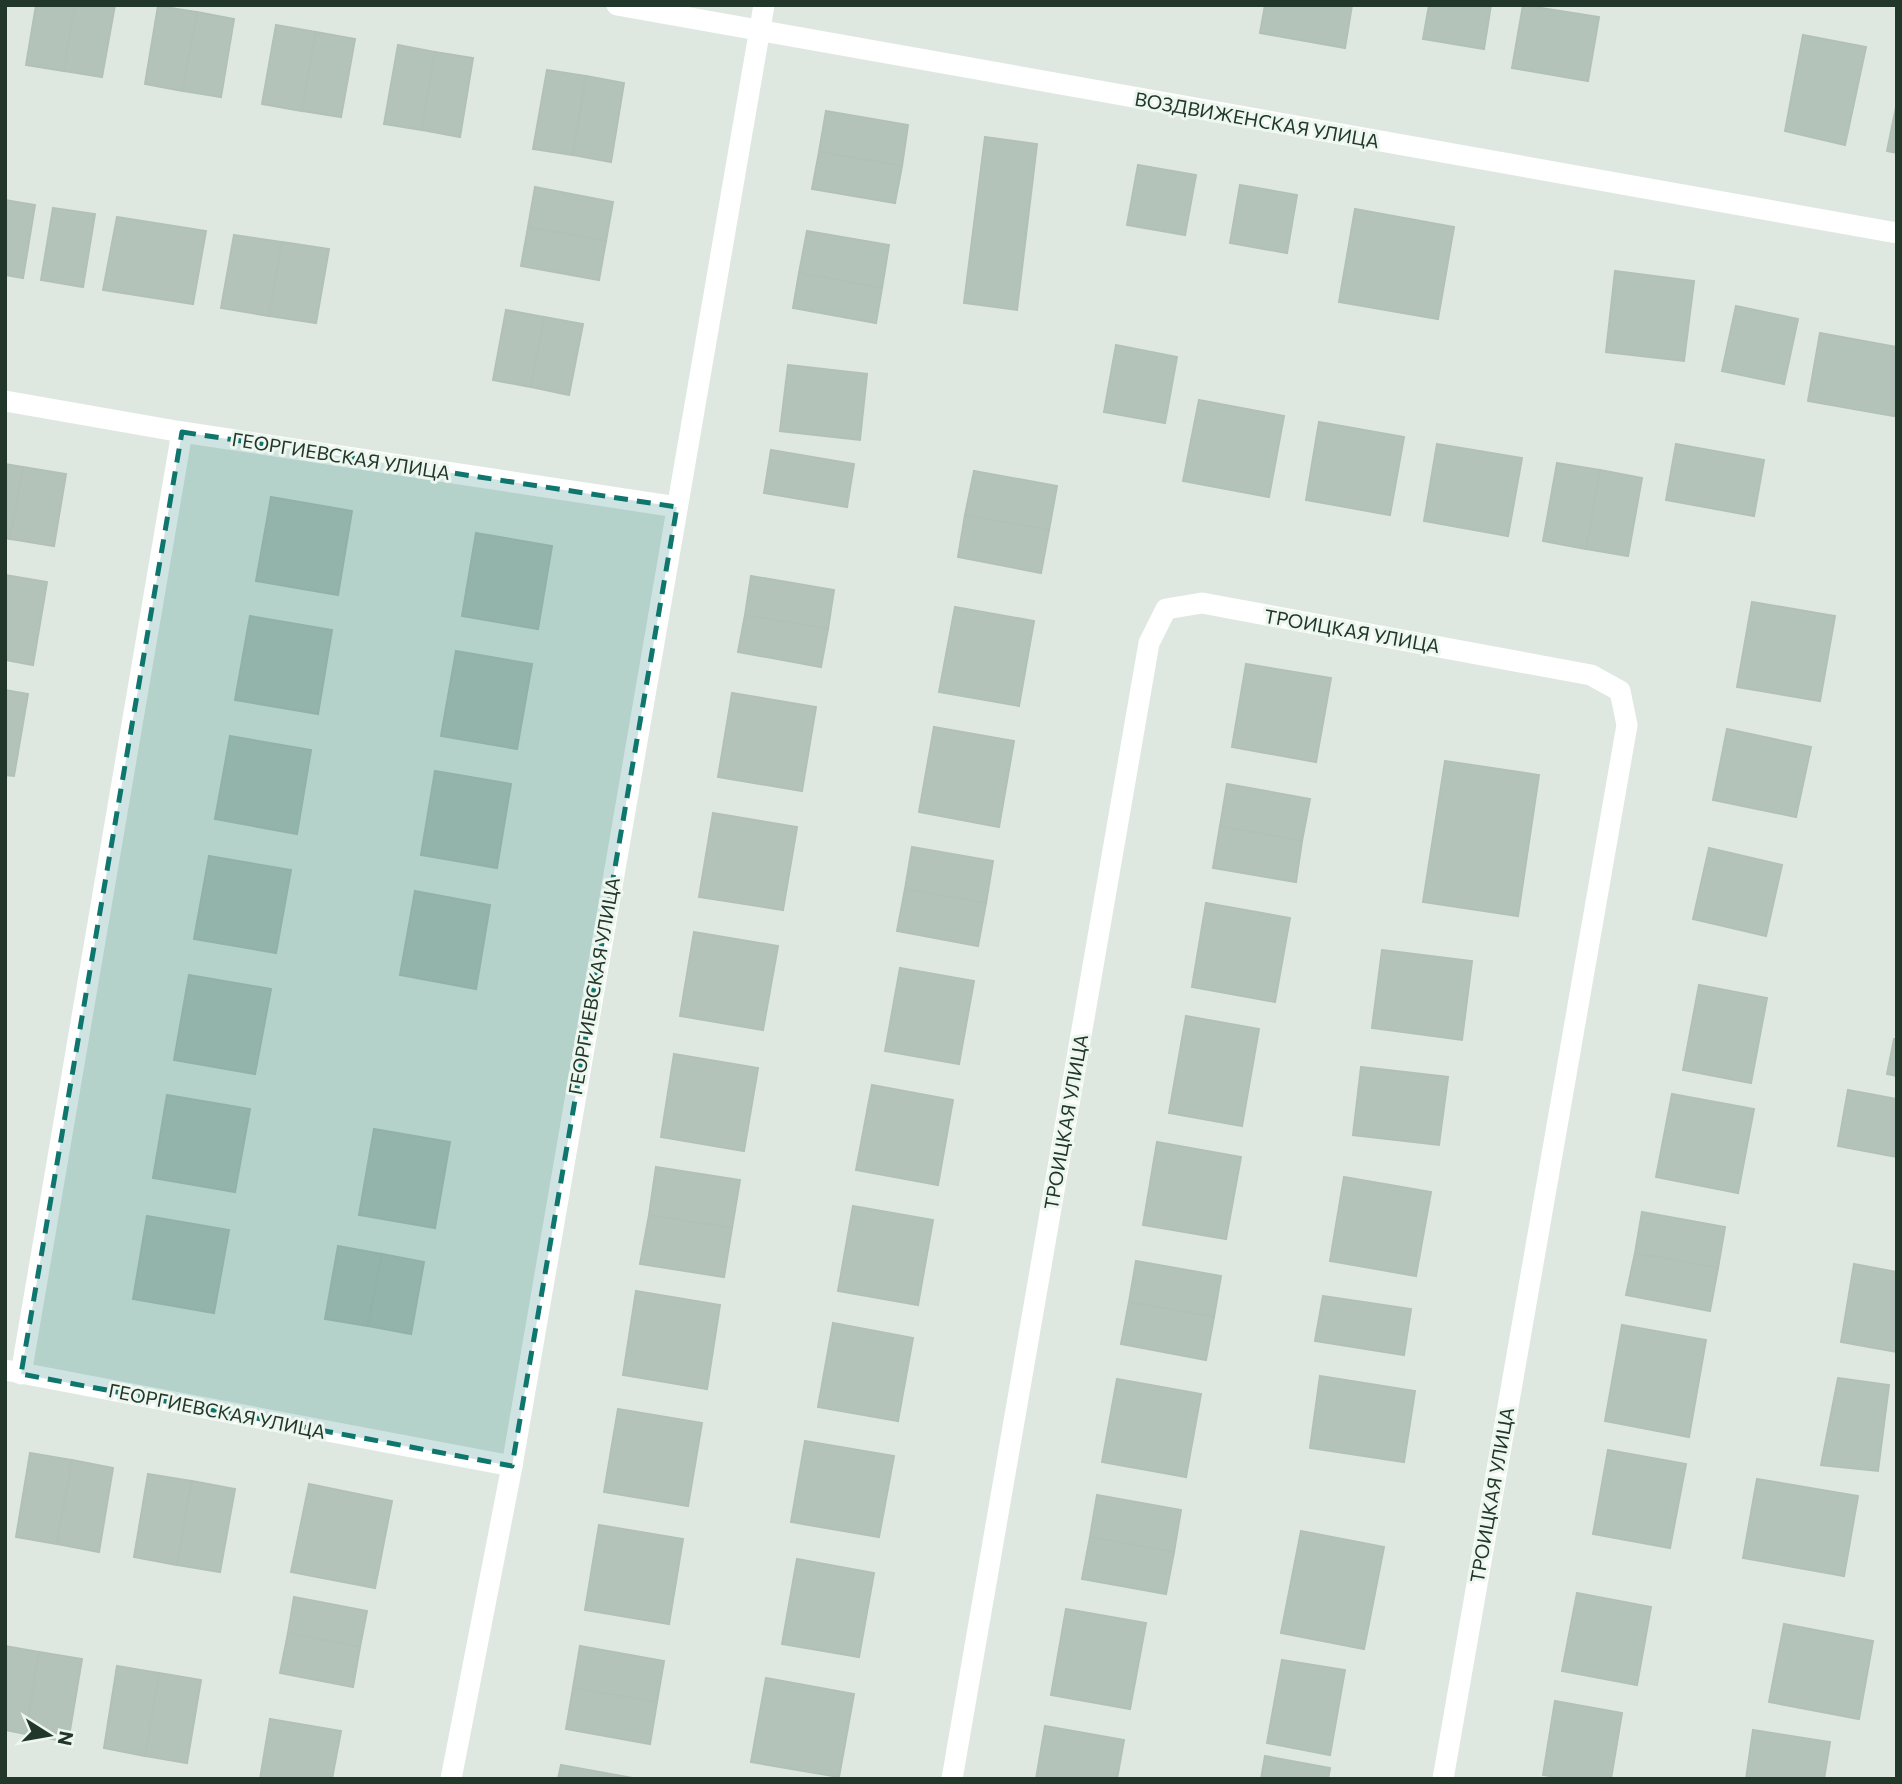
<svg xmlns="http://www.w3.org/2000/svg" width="1902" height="1784" viewBox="0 0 1902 1784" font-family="Commissioner,sans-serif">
<rect width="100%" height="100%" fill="#dee8e1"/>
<g fill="#b4c3b9" stroke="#b2c1b6" stroke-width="2">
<path d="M36 5H75L64 71 26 65Z"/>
<path d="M75 5H115L102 77 64 71Z"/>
<path d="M1265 5H1352L1345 48 1260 33Z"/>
<path d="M1429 5H1491L1484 49 1423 39Z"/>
<path d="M1523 5 1599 17 1588 81 1512 68Z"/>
<path d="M158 6 197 12 183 91 145 84Z"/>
<path d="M197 12 234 19 221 97 183 91Z"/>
<path d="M276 25 316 32 302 111 262 104Z"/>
<path d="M316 32 355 39 341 117 302 111Z"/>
<path d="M1803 35 1866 47 1845 145 1785 131Z"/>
<path d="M398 45 435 52 422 130 384 124Z"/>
<path d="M435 52 473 58 460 137 422 130Z"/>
<path d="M547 70 586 76 573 155 533 149Z"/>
<path d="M586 76 624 83 611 162 573 155Z"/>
<path d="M1897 102V153L1887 151Z"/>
<path d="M826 111 908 125 902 166 819 152Z"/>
<path d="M985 137 1037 144 1017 310 964 303Z"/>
<path d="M819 152 902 166 895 203 812 189Z"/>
<path d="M1138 165 1196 175 1185 235 1127 225Z"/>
<path d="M1240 185 1297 195 1287 253 1230 243Z"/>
<path d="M535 187 613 202 606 241 528 227Z"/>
<path d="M5 200 35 205 23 278 5 275Z"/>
<path d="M53 208 95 214 83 287 41 280Z"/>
<path d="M1355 209 1454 227 1438 319 1339 302Z"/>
<path d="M117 217 206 231 193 304 103 290Z"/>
<path d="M528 227 606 241 599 280 521 266Z"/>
<path d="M807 231 889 245 882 288 799 273Z"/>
<path d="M234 235 282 242 269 316 221 308Z"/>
<path d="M282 242 329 249 316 323 269 316Z"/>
<path d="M1615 271 1694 281 1684 361 1606 352Z"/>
<path d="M799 273 882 288 876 323 793 308Z"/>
<path d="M1736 306 1798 319 1784 384 1722 371Z"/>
<path d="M506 310 544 317 531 387 493 380Z"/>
<path d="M544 317 583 324 569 395 531 387Z"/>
<path d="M1820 333 1897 347V398L1894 416 1808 401Z"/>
<path d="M1116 345 1177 357 1165 423 1104 412Z"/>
<path d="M788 365 867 374 860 440 780 431Z"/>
<path d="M1199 400 1284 416 1269 497 1183 481Z"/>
<path d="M1319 422 1404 437 1390 515 1306 500Z"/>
<path d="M1437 444 1522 458 1508 536 1424 521Z"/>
<path d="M1676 444 1764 460 1754 516 1666 500Z"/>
<path d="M771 450 854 464 847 507 764 493Z"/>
<path d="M1557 463 1600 470 1586 549 1543 541Z"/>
<path d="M5 464 23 467 10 539 5 538Z"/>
<path d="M23 467 66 474 54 546 10 539Z"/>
<path d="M1600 470 1642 478 1628 556 1586 549Z"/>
<path d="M974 471 1057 486 1049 530 965 515Z"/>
<path d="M271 497 352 511 338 595 256 581Z"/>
<path d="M965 515 1049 530 1041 573 958 557Z"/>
<path d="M476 533 552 546 538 629 462 616Z"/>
<path d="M5 575 47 582 33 665 5 660Z"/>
<path d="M751 576 834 590 828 629 745 615Z"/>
<path d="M1752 602 1835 616 1820 701 1737 687Z"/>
<path d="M955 607 1034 621 1019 706 939 692Z"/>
<path d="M745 615 828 629 821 667 738 652Z"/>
<path d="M250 616 332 630 318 714 235 700Z"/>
<path d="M456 651 532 664 517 749 441 736Z"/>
<path d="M1246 664 1331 678 1316 762 1232 747Z"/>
<path d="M5 690 28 694 14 776 5 775Z"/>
<path d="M732 693 816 707 802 791 718 777Z"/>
<path d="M934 727 1014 741 999 827 919 812Z"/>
<path d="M1727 729 1811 747 1796 817 1713 800Z"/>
<path d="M230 736 311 750 297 834 215 819Z"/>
<path d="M1445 761 1539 775 1518 916 1423 902Z"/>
<path d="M435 771 511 784 497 868 421 855Z"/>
<path d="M1227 784 1310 799 1302 841 1220 826Z"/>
<path d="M713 813 797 827 783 910 699 897Z"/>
<path d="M1220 826 1302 841 1296 882 1213 868Z"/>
<path d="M912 847 993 861 986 903 905 889Z"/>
<path d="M1709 848 1782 865 1766 936 1693 919Z"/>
<path d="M209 856 291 870 276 953 194 939Z"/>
<path d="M905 889 986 903 978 946 897 931Z"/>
<path d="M415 891 490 905 476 989 400 975Z"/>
<path d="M1206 903 1290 918 1275 1002 1192 987Z"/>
<path d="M694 932 778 946 763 1030 680 1016Z"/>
<path d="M1382 950 1472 961 1462 1040 1372 1028Z"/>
<path d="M900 968 974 981 959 1064 885 1051Z"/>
<path d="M189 975 271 989 255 1074 174 1060Z"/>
<path d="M1699 985 1767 998 1751 1083 1683 1070Z"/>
<path d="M1186 1016 1259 1029 1242 1126 1169 1113Z"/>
<path d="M1894 1039H1897V1076L1887 1074Z"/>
<path d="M674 1054 758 1068 744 1151 661 1137Z"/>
<path d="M1361 1067 1448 1077 1439 1145 1353 1135Z"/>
<path d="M872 1085 953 1100 938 1185 856 1170Z"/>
<path d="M1848 1090 1897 1099V1157L1838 1146Z"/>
<path d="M1672 1094 1754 1109 1738 1193 1656 1177Z"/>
<path d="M167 1095 250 1109 235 1192 153 1178Z"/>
<path d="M374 1129 450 1142 435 1228 359 1215Z"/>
<path d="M1157 1142 1241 1157 1226 1239 1143 1225Z"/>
<path d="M656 1167 740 1180 732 1228 649 1215Z"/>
<path d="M1344 1177 1431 1192 1416 1276 1330 1261Z"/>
<path d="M853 1206 933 1220 918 1305 838 1291Z"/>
<path d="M1642 1212 1725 1227 1718 1268 1635 1253Z"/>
<path d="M649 1215 732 1228 724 1277 640 1264Z"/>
<path d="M147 1216 229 1230 214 1313 133 1299Z"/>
<path d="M338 1246 382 1254 368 1326 325 1319Z"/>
<path d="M1635 1253 1718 1268 1710 1311 1626 1295Z"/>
<path d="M382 1254 424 1262 411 1334 368 1326Z"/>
<path d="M1136 1261 1221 1276 1214 1317 1129 1302Z"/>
<path d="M1854 1264 1897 1272V1352L1841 1342Z"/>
<path d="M636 1291 720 1305 707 1389 623 1375Z"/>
<path d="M1323 1296 1411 1309 1404 1355 1315 1341Z"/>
<path d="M1129 1302 1214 1317 1206 1360 1121 1344Z"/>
<path d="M833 1323 913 1338 898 1421 818 1407Z"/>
<path d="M1622 1325 1706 1340 1689 1437 1605 1421Z"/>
<path d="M1320 1376 1415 1391 1404 1462 1310 1448Z"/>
<path d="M1838 1378 1889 1385 1878 1471 1821 1465Z"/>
<path d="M1117 1379 1201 1394 1186 1477 1102 1462Z"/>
<path d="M618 1409 702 1423 688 1506 604 1492Z"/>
<path d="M805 1441 894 1456 879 1537 791 1522Z"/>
<path d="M1608 1450 1686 1464 1670 1548 1593 1534Z"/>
<path d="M30 1453 72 1460 57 1544 16 1537Z"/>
<path d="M72 1460 113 1468 99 1552 57 1544Z"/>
<path d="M148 1474 192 1481 177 1565 134 1557Z"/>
<path d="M1757 1479 1858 1496 1844 1576 1743 1558Z"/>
<path d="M192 1481 235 1489 220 1572 177 1565Z"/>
<path d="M309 1484 392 1501 375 1588 291 1572Z"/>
<path d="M1097 1495 1181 1510 1174 1552 1090 1537Z"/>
<path d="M599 1525 683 1539 669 1624 585 1610Z"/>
<path d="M1301 1531 1384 1547 1364 1649 1281 1633Z"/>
<path d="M1090 1537 1174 1552 1166 1594 1082 1579Z"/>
<path d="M797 1559 874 1573 859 1657 782 1644Z"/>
<path d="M1577 1593 1651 1607 1637 1685 1562 1671Z"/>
<path d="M294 1597 367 1611 360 1647 288 1633Z"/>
<path d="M1066 1609 1146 1623 1130 1709 1051 1695Z"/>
<path d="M1784 1624 1873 1641 1859 1719 1769 1702Z"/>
<path d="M288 1633 360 1647 353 1687 280 1673Z"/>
<path d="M5 1646 39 1652 26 1734 5 1730Z"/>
<path d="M580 1646 664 1661 657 1702 573 1688Z"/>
<path d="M39 1652 82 1659 68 1742 26 1734Z"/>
<path d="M1282 1660 1345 1670 1330 1755 1267 1743Z"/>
<path d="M117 1666 159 1673 145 1756 104 1748Z"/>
<path d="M159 1673 201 1680 187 1763 145 1756Z"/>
<path d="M766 1678 854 1694 839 1777 751 1762Z"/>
<path d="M573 1688 657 1702 650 1744 566 1729Z"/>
<path d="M1555 1701 1622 1713 1611 1779H1568L1543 1775Z"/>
<path d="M270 1719 341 1731 332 1779H260Z"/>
<path d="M1045 1726 1124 1740 1117 1779H1036Z"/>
<path d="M1753 1730 1830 1742 1824 1779H1746Z"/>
<path d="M1265 1756 1330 1768 1328 1779H1261Z"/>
<path d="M561 1765 638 1779H558Z"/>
</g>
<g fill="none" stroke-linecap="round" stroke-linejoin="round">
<g stroke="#fff" stroke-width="21">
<path d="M617 5 1897 233"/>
<path d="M5 401 182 432 677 507"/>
<path d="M5 1370 512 1466"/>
<path d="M21 1374 182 432"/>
<path d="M451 1779 512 1466 764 5"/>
<path d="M952 1779 1149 643 1166 609 1202 603 1591 675 1620 691 1627 725 1443 1779"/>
</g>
</g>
<path fill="#0f766e" fill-opacity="0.2" stroke="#0f766e" stroke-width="5" stroke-dasharray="14 9" stroke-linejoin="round" d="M182 432 677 507 512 1466 21 1374Z"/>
<g text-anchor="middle" stroke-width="6" stroke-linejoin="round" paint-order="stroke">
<g font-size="19" fill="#21372a" stroke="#eef6f0">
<text transform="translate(1257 120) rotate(10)" y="7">ВОЗДВИЖЕНСКАЯ УЛИЦА</text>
<text transform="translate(341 456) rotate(9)" y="7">ГЕОРГИЕВСКАЯ УЛИЦА</text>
<text transform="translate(1352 631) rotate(10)" y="7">ТРОИЦКАЯ УЛИЦА</text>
<text transform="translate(594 986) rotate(-80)" y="7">ГЕОРГИЕВСКАЯ УЛИЦА</text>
<text transform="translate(1066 1122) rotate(-80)" y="7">ТРОИЦКАЯ УЛИЦА</text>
<text transform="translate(217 1411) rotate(11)" y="7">ГЕОРГИЕВСКАЯ УЛИЦА</text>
<text transform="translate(1492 1495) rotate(-80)" y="7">ТРОИЦКАЯ УЛИЦА</text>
</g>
</g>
<rect width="1902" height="1784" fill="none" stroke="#21372a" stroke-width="14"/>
<g transform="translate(49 1735) rotate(101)" stroke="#eef6f0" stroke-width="5" paint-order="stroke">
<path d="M0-5L12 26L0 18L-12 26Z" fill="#21372a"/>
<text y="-10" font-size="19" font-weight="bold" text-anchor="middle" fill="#21372a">N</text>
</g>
</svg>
